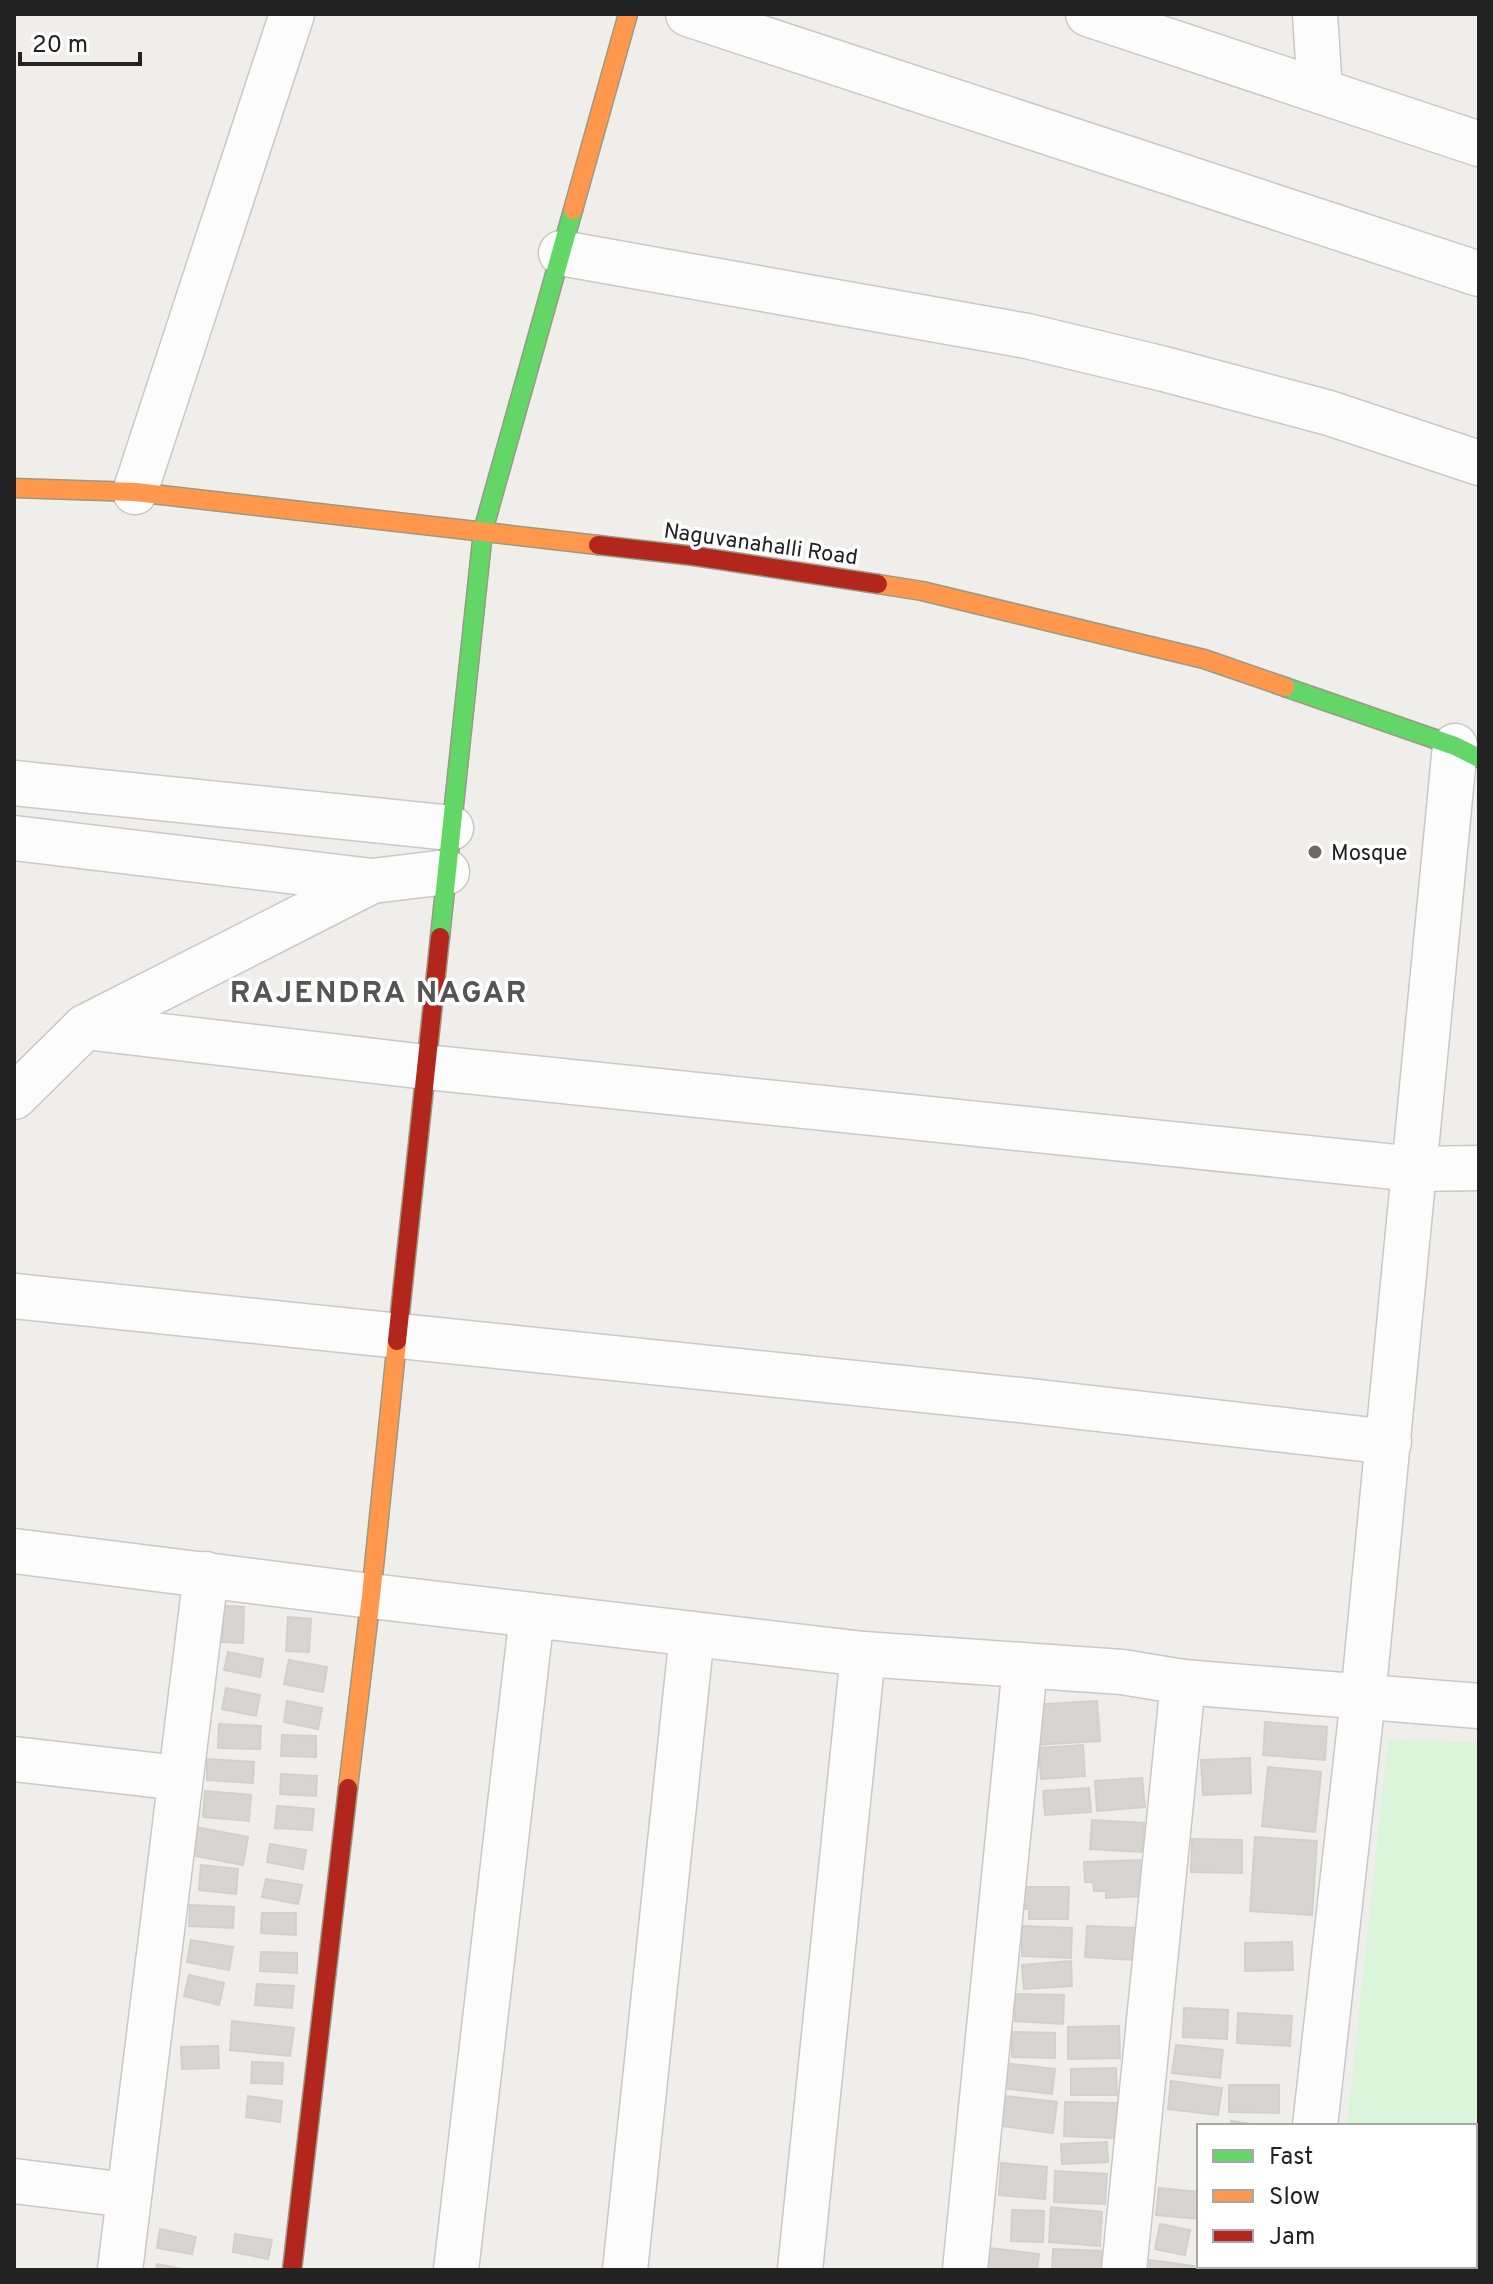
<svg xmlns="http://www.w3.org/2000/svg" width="1493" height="2284" viewBox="0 0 1493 2284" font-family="Overpass,sans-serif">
<rect width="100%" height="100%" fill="#f0eeeb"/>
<path fill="#daf5da" d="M1388 1740 1479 1742V2270H1332V2266H1475V2126H1347Z"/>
<g fill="#d7d4d2" stroke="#d3d0cc" stroke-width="2">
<path d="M223 1606 244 1607 243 1643 222 1642Z"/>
<path d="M288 1617 311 1619 309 1652 286 1651Z"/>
<path d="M228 1652 263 1659 260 1677 224 1670Z"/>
<path d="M289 1660 327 1667 323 1692 284 1684Z"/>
<path d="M226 1688 260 1695 256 1716 222 1709Z"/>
<path d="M287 1701 322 1708 318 1729 284 1722Z"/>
<path d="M1097 1701 1100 1741 1034 1745 1031 1705Z"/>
<path d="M1265 1722 1327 1727 1325 1760 1263 1755Z"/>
<path d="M219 1724 261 1726 260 1749 218 1748Z"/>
<path d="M282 1735 316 1736V1757L281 1756Z"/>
<path d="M1083 1745 1085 1776 1041 1779 1039 1748Z"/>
<path d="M1250 1758 1251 1793 1203 1795 1201 1760Z"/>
<path d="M207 1759 254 1762 253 1783 207 1780Z"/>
<path d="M1268 1767 1321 1772 1315 1832 1262 1826Z"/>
<path d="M281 1774 317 1776 316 1796 280 1794Z"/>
<path d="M1142 1778 1145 1807 1097 1811 1095 1781Z"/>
<path d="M1089 1788 1091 1812 1045 1815 1043 1791Z"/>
<path d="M205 1791 251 1795 249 1821 203 1817Z"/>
<path d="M277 1806 314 1809 312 1830 275 1828Z"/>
<path d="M1092 1820 1144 1823 1142 1852 1090 1849Z"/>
<path d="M196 1827 248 1837 243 1865 190 1855Z"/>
<path d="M1255 1837 1317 1841 1312 1915 1250 1911Z"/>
<path d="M1192 1839 1242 1840V1873L1191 1872Z"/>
<path d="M270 1844 306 1850 303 1869 267 1862Z"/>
<path d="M1142 1860 1144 1896 1106 1898V1891H1094L1093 1882H1085L1084 1862Z"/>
<path d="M201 1865 238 1869 236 1894 199 1890Z"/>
<path d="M266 1879 302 1885 298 1904 262 1897Z"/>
<path d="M1023 1887H1069L1068 1919H1029V1909H1023Z"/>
<path d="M190 1905 234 1907 233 1928 189 1926Z"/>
<path d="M262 1913H296V1935L261 1933Z"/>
<path d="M1022 1926 1072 1928 1071 1958 1022 1956Z"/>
<path d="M1087 1926 1136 1928 1135 1960 1085 1957Z"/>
<path d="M191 1940 233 1947 229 1970 187 1962Z"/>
<path d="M1292 1942 1293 1970 1245 1971V1943Z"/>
<path d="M261 1952 297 1953V1973L260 1971Z"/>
<path d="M1071 1961 1072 1986 1024 1989 1022 1965Z"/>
<path d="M189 1975 224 1983 219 2005 184 1996Z"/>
<path d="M257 1984 294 1986 292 2008 255 2005Z"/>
<path d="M1015 1994 1064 1995 1063 2024 1015 2021Z"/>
<path d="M1184 2008 1228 2010 1227 2039 1183 2037Z"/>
<path d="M1238 2013 1292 2016 1290 2046 1237 2043Z"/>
<path d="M232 2021 294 2028 290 2056 230 2050Z"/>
<path d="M1119 2026 1120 2058 1068 2059V2027Z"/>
<path d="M1012 2032 1055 2033V2058L1012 2057Z"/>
<path d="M1176 2045 1223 2050 1220 2078 1172 2073Z"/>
<path d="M218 2046 219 2068 182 2069 181 2047Z"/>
<path d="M252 2062 283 2063 282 2084 251 2083Z"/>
<path d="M1004 2063 1055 2069 1052 2094 1002 2088Z"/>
<path d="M1116 2068 1117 2095H1071V2069Z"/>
<path d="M1171 2081 1222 2088 1218 2115 1168 2109Z"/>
<path d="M1229 2085H1279V2113L1229 2112Z"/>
<path d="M248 2096 282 2101 280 2122 246 2117Z"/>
<path d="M1005 2096 1057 2102 1053 2133 1001 2126Z"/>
<path d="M1065 2102 1117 2103 1115 2138 1064 2136Z"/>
<path d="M1231 2121 1265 2126H1231Z"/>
<path d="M1107 2142 1108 2162 1062 2164 1061 2144Z"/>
<path d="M1001 2163 1047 2167 1045 2199 999 2195Z"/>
<path d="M1055 2171 1107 2174 1105 2204 1054 2202Z"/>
<path d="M1159 2188 1199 2192V2219L1156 2215Z"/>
<path d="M1051 2207 1102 2212 1100 2246 1049 2242Z"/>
<path d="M1012 2210 1044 2211 1043 2242 1011 2241Z"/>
<path d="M1160 2224 1190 2230 1185 2255 1155 2249Z"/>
<path d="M160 2229 196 2237 192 2254 157 2248Z"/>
<path d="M235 2234 272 2240 268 2259 233 2252Z"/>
<path d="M989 2248 1039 2254 1037 2270H987Z"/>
<path d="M1053 2249 1105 2251 1104 2270H1052Z"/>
<path d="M1150 2260 1194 2266 1193 2270H1149Z"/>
<path d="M157 2264 187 2270H156Z"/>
<path d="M1212 2266H1231L1258 2269 1212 2270Z"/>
</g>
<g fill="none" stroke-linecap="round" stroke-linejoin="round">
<g stroke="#c9c8c7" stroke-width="47">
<g id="street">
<path d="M688 14 1479 274"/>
<path d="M1088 14 1479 144"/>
<path d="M1315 14 1320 91"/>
<path d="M561 253 1027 336 1164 369 1329 413 1479 463"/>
<path d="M135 492 292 14"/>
<path d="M14 783 451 828"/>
<path d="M14 838 372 881 447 872"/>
<path d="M85 1027 426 1067 1415 1169 1479 1168"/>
<path d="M14 1097 85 1027 372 881"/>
<path d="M14 1296 1020 1400 1389 1442"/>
<path d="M14 1551 371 1596 863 1654 1122 1672 1183 1682 1479 1706"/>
<path d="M14 1759 179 1778"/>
<path d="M1315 2126 1363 1698 1455 746"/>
<path d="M14 2181 127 2195"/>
<path d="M120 2270 206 1574"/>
<path d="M456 2270 532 1615"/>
<path d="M625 2270 692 1634"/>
<path d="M800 2270 863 1654"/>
<path d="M965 2270 1025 1666"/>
<path d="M1124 2270 1183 1682"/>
<path d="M1299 2270 1300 2266"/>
</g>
</g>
<g stroke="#999a82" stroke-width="21">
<g id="fast">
<path d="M1285 687 1455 746 1479 758"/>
<path d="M440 937 483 531 573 210"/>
</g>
</g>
<g stroke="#999a82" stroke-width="21">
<g id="slow">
<path d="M573 210 628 14"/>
<path d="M14 488 135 492 598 545"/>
<path d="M878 584 922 591 1204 659 1285 687"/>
<path d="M348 1788 371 1596 397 1341"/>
</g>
</g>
<g stroke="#999a82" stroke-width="21">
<g id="jam">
<path d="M598 545 694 556 878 584"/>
<path d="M397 1341 440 937"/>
<path d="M292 2270 348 1788"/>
</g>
</g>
<use href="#street" stroke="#fdfcfc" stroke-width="44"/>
<use href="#fast" stroke="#63d668" stroke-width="18"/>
<use href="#slow" stroke="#ff974d" stroke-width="18"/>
<use href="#jam" stroke="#b3261e" stroke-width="18"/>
</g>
<circle fill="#6a6968" stroke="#fff" stroke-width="3" cx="1315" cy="852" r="8"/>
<g text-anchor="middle" stroke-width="7" stroke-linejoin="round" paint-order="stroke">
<g font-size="22" fill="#222" stroke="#fff">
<text transform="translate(761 543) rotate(8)" y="8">Naguvanahalli Road</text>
</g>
<g font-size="22" fill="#222" stroke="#fff" text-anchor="start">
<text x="1331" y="860">Mosque</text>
</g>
<g font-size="30" font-weight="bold" letter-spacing="2" fill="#555" stroke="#fff">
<text x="379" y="1002">RAJENDRA NAGAR</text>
</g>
</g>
<rect width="1493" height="2284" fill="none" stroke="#222222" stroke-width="32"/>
<rect x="1197" y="2124" width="280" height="144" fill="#ffffff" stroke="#a7a7a7" stroke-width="2"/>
<rect x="1213" y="2150" width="40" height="12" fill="#63d668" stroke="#a7a7a7" stroke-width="2"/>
<text x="1269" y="2164" font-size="24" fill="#222222">Fast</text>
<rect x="1213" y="2190" width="40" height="12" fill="#ff974d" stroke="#a7a7a7" stroke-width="2"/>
<text x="1269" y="2204" font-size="24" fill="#222222">Slow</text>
<rect x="1213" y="2230" width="40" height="12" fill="#b3261e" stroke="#a7a7a7" stroke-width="2"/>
<text x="1269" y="2244" font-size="24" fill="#222222">Jam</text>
<path d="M20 52v12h120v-12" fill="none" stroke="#222222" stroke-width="4"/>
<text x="32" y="52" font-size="24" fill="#222222" stroke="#ffffff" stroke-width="6" paint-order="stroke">20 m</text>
</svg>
